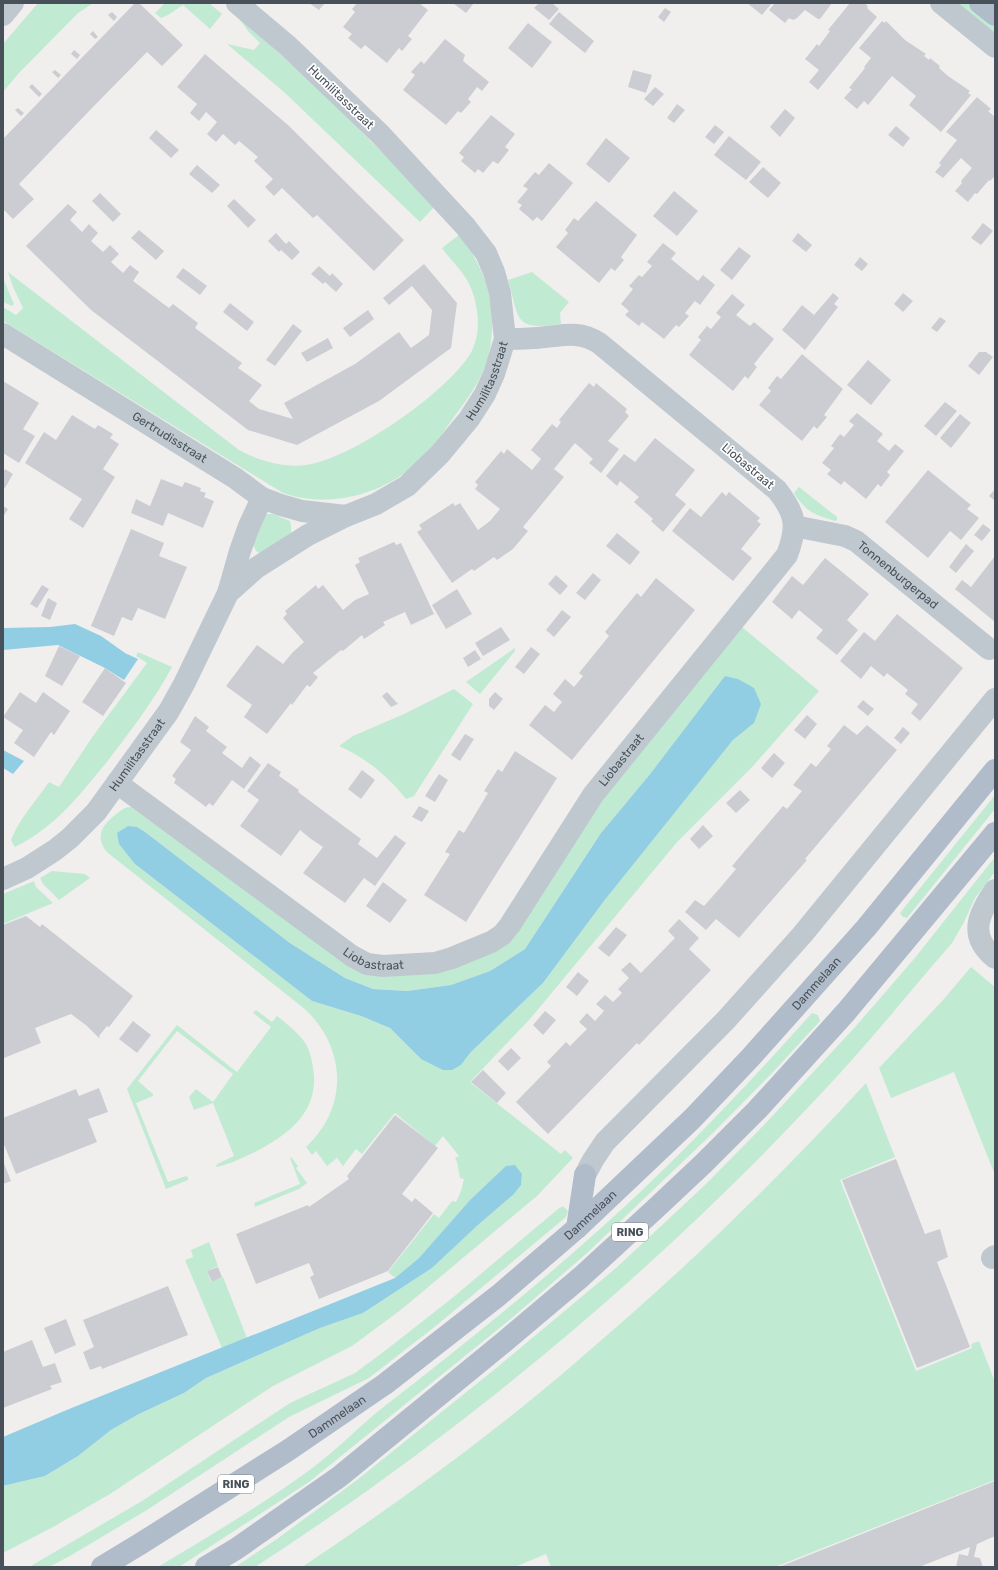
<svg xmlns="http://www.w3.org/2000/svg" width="998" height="1570" viewBox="0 0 998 1570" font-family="Rubik,sans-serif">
<rect width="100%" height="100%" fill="#f1efee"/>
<g fill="#c1ead3" fill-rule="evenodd">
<path d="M38 3H93L77 14 19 73 3 92V44Z"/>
<path d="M165 3H209L222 14 210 29 183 5 168 15 161 18 155 13Z"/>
<path d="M957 3H970L995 24V34Z"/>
<path d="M238 17C308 76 371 141 435 206L420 222 284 92 227 44 254 50 260 43 248 31Z"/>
<path d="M460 234C484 269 496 298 491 342 488 370 471 395 454 417 443 432 432 450 418 462 383 495 328 509 283 493L3 321V307L16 315 23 308 13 287 8 272 239 450C260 461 282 468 306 465 351 459 443 395 468 357 473 351 475 343 477 335 480 315 475 290 463 274 457 265 448 257 442 248Z"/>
<path d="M532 272 569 302 560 313 561 324C512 331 520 319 508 280Z"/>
<path d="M3 278 14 304 12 306 3 302Z"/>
<path d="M799 487 837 517V520L835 521C815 515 806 512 794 493Z"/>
<path d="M268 514H273L290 521 291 526V533L261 554 256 551 252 542 263 516Z"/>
<path d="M742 627 819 691 754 765 678 841 530 1019 470 1082 561 1154 565 1150 573 1158 537 1196 402 1309 352 1346 273 1386 110 1494 53 1527 3 1553V1486L45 1476 78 1456 111 1430 139 1414 184 1393 206 1378 320 1328 363 1313 432 1268 478 1225 513 1195 521 1184 522 1174 515 1166 506 1167 470 1200 419 1258 395 1278 388 1272 434 1214 439 1218 452 1201 456 1202 461 1191 464 1179 460 1178 457 1162 455 1158 459 1156 443 1136 435 1146 395 1113 362 1154 356 1149 343 1166 337 1158 327 1166 316 1151 312 1155 306 1147C348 1108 347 1050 306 1010L108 853C94 838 102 825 115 815 121 811 123 807 131 807L360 971 514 936 602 801ZM754 723 733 740 604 901 543 983 470 1053 461 1065 421 1059 390 1028 361 1016 312 1001 135 864 145 832 290 943 345 978 373 989 407 991 451 985 490 971 525 949 601 833 651 773Z"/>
<path d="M515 648V651L480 694 466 682Z"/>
<path d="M138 652 172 667C153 702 130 732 106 763 77 798 56 826 15 847L11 840C19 819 36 801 49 782L59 787 93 736 147 663 136 656Z"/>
<path d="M454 689 473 704 414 796 406 799C388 776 366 758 339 746L353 736 404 714Z"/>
<path d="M995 795V809L907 918 903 917 900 913Z"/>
<path d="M995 857V872L975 898 963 924 952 943C911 990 873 1038 831 1083 661 1267 466 1430 255 1567H235L277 1539 357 1480 495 1369 616 1268 705 1185 764 1125 856 1026 914 959Z"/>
<path d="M52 871 85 874 90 878 59 900 43 884 40 878Z"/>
<path d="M34 881 36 887 53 903 3 924V894Z"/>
<path d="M971 967 995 987V1175L954 1072 891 1098 879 1068 943 1000Z"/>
<path d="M256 1010 272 1022 277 1016C287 1024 299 1033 306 1044 311 1053 313 1065 314 1076 316 1114 287 1135 257 1151 244 1157 230 1164 217 1167L216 1166 217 1164 234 1156 213 1103 194 1110 189 1097 196 1089 213 1102 233 1074 177 1031 138 1081 153 1094V1096L136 1103 168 1182 186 1176 188 1177V1180L166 1189 127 1089 177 1025 237 1072 271 1027 253 1013Z"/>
<path d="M812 1013 818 1015 820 1021 774 1071 714 1132 586 1254 507 1322 309 1482 179 1567H158C209 1536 262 1505 311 1469 337 1450 360 1425 386 1405 467 1342 547 1278 622 1209 689 1147 751 1081 812 1013Z"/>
<path d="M866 1083 895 1157 840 1180 916 1371 972 1348 971 1344 979 1341 995 1382V1480L775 1567H551L546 1554 515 1567H302C399 1502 495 1433 583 1356 640 1307 696 1257 749 1204 789 1165 828 1124 866 1083Z"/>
<path d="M291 1157 298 1166 296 1168 307 1183 299 1189 255 1207 254 1203 300 1184 290 1158Z"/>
<path d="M563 1206 568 1211 566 1217 437 1325 369 1378 289 1417 147 1510 70 1556 49 1567H29L142 1501 290 1403 355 1373 386 1350 451 1299 558 1209Z"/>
<path d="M209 1242 218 1266 207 1271 211 1282 223 1277 247 1338 222 1348 185 1260 193 1257 191 1250Z"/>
</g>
<g fill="#92cee3">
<path d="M75 624 101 636 125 653 138 659 124 680 105 668 58 645 3 650V628L50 627Z"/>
<path d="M725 676 738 679 754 688 761 704 754 723 733 740 604 901 543 983 470 1053 461 1065 452 1070H443L421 1059 390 1028 361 1016 312 1001 135 864 119 844 117 833 128 826 137 827 145 832 290 943 345 978 373 989 407 991 451 985 490 971 525 949 601 833 651 773Z"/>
<path d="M3 750 24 761 13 774 3 768Z"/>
<path d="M515 1165 522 1174 521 1185 513 1195 478 1225 432 1268 363 1313 320 1328 206 1378 184 1393 139 1414 111 1430 78 1456 45 1476 3 1486V1437L69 1409 395 1278 419 1258 470 1200 506 1166Z"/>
</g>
<g fill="#cccdd2">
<path d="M135 3H139L183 45 162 66 147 52 92 108 19 184 34 199 13 219 3 209V139Z"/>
<path d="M309 3H325L319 10Z"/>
<path d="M357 3H419L428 10 408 36 412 39 402 51 399 48 387 63 365 45 361 49 348 38 352 34 343 27 355 12 352 9Z"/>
<path d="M453 3H474L466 13Z"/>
<path d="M539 3H552L559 9 549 20 534 8Z"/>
<path d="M747 3H772L762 15Z"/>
<path d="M775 3H832L820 19H818L805 10 797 18 793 20 789 18 785 23 769 10Z"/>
<path d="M850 3H864L868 6 867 8 877 17 818 90 809 82 819 70 805 59 817 44 819 46 830 31 828 30Z"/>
<path d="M665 8 671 12 664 22 658 17Z"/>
<path d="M112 12 117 17 114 21 108 15Z"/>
<path d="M559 12 594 41 585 53 549 24Z"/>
<path d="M882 21 885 23 886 21 905 40 926 54 924 56 929 60 930 58 940 66 939 68 948 76 970 91 968 93 971 95 941 132 909 105 916 96 892 76 868 105 864 101 857 109 844 98 852 89 849 88 865 68 864 67 871 58 859 48Z"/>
<path d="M528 23 552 42 532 68 508 48Z"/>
<path d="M93 31 98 37 95 39 90 34Z"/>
<path d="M445 39 465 55 463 61 489 82 482 91 477 87 468 99 471 102 461 113 458 111 446 125 403 90 415 75 411 72 421 61 424 64Z"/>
<path d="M74 50 80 55 77 59 71 54Z"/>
<path d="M205 54 288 125 404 240 374 271 317 215 313 218 282 188 274 196 265 187 273 179 254 161 258 157 239 141 235 145 223 134 216 142 207 134 217 122 206 112 199 121 190 113 197 104 177 87Z"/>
<path d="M55 70 61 75 58 78 52 72Z"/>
<path d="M633 70 652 75 646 93 628 87Z"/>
<path d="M32 84 42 94 39 97 29 87Z"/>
<path d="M655 87 664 94 653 106 644 99Z"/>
<path d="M977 97 991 109 988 111 995 117V176L990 181 989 180 977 194 975 193 968 202 955 191 962 183 961 181 972 168 961 158 943 178 935 172 941 165 939 163 957 140 946 132Z"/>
<path d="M677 104 685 110 674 123 667 118Z"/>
<path d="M18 108 24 113 21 116 15 110Z"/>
<path d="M785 109 795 118 780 137 770 127Z"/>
<path d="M491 115 515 134 505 147 509 150 498 164 493 161 483 173 478 169 475 173 461 161 464 157 459 153Z"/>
<path d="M715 125 724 132 714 144 705 137Z"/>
<path d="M896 126 910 138 903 147 888 135Z"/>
<path d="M156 130 179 150 171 158 149 138Z"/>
<path d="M729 136 761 162 746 180 714 155Z"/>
<path d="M606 138 630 158 609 183 586 164Z"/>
<path d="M549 163 573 183 542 221 537 217 533 221 519 209 522 205 517 202 528 189 523 186 535 172 539 175Z"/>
<path d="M197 165 220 185 212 193 189 174Z"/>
<path d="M763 167 781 183 768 198 749 182Z"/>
<path d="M674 191 698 211 677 236 653 216Z"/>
<path d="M100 193 121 214 113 222 92 201Z"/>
<path d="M234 199 256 220 248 228 227 206Z"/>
<path d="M596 201 637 235 621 257 624 260 615 271 611 268 599 283 556 247 568 233 565 230 574 218 578 221Z"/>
<path d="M68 204 77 212 70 220 82 232 89 224 98 233 91 241 103 252 110 245 119 254 111 262 123 273 130 265 139 272 133 281 169 308 173 304 198 323 195 328 242 363 238 368 262 385 249 401 259 409 293 419 284 403 355 364 399 332 411 348 429 335 432 310 412 286 389 305 383 298 424 264 457 303 451 348 379 401 297 445 248 430 91 310 26 246Z"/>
<path d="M983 223 993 231 981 245 971 238Z"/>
<path d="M139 230 164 251 156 260 131 238Z"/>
<path d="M276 233 286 244 289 241 300 252 292 260 281 250 279 252 268 241Z"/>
<path d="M798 233 812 245 806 252 792 241Z"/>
<path d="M663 243 676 253 671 259 698 281 703 275 715 285 700 305 695 301 685 313 689 316 679 327 676 325 664 339 642 322 639 326 625 315 629 311 621 304 633 289 629 286 639 275 642 277 652 266 647 262Z"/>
<path d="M739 247 751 256 732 280 720 270Z"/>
<path d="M860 257 868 264 862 271 854 265Z"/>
<path d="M319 266 330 276 332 273 343 284 336 292 325 282 323 284 311 274Z"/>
<path d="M183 268 207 286 200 295 176 277Z"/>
<path d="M833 293 839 298 834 304 838 307 805 350 782 330 802 305 814 315Z"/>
<path d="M903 293 913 301 903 312 894 304Z"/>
<path d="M732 294 745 305 736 315 750 326 754 322 774 339 754 364 757 367 748 379 745 376 733 391 689 355 701 340 698 337 707 326 711 329 721 317 716 313Z"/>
<path d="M230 303 254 322 247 331 223 312Z"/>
<path d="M368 310 374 319 350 337 343 328Z"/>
<path d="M940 317 946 321 937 332 931 328Z"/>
<path d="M293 324 302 331 275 366 266 360Z"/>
<path d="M328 338 333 348 307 362 301 353Z"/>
<path d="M979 352H986L993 357 979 375 968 366Z"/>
<path d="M802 354 843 389 824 415 827 417 817 429 814 426 802 441 759 405 771 391 768 388 777 376 781 379Z"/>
<path d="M868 360 891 380 871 405 847 385Z"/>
<path d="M3 381 39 403 23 429 35 436 19 463 3 453Z"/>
<path d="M589 383 594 387 596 383 627 409 625 412 629 416 608 441 619 449 601 473 589 463 593 459 575 443 554 469 564 477 523 527 528 531 513 549 497 560 494 557 474 571 472 569 452 583 417 532 422 529 419 525 453 503 455 506 460 503 478 530 490 521 500 509 475 489 478 485 475 482 501 451 504 454 507 449 532 470 541 459 531 450 552 424 557 428 561 422 559 420Z"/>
<path d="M945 402 957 411 936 436 924 426Z"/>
<path d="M857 413 883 434 877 441 889 451 895 444 904 451 887 472 890 475 881 487 878 484 866 499 844 481 841 485 827 474 831 470 822 463 834 448 831 446 840 434 844 437 854 425 849 421Z"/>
<path d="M960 414 971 423 951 448 940 438Z"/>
<path d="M72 415 95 429 98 425 113 434 110 438 119 444 103 469 115 477 83 528 69 519 82 499 25 463 44 432 56 440Z"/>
<path d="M655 438 695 470 675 495 686 504 663 532 651 521 653 519 634 502 639 497 620 481 617 486 606 476 624 454 635 462Z"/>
<path d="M5 469 13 474 5 488 3 487V473Z"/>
<path d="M928 470 971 505 967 509 979 518 961 540 950 531 928 558 885 522Z"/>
<path d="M161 479 182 487 185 482 201 488 200 491 206 493 204 497 214 501 203 528 168 513 163 526 131 513 136 499 150 506Z"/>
<path d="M995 489V501L989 496Z"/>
<path d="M722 492 726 496 729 492 760 518 757 521 761 524 741 549 752 558 733 581 672 531 690 508 701 517Z"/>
<path d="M3 506 8 509 3 517Z"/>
<path d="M983 524 991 530 982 541 974 535Z"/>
<path d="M131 529 164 543 159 556 187 567 165 619 138 608 132 621 122 617 114 636 91 626Z"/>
<path d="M617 533 640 552 630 565 606 546Z"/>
<path d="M394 542 396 545 401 543 434 614 411 625 405 612 383 622 385 625 364 639 362 635 343 651 341 650 313 673 318 677 310 687 307 685 292 705 291 703 267 734 244 717 252 705 226 686 257 645 283 664 292 653 304 642 283 618 287 614 285 611 316 585 318 589 323 585 343 610 355 600 369 594 355 565 360 562 358 558Z"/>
<path d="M966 544 974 551 956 573 949 567Z"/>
<path d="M995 556V622L955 589 962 580 971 587Z"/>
<path d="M825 558 869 594 847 620 858 630 837 655 816 638 823 630 799 610 792 619 772 602 792 576 803 585Z"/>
<path d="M593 573 601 580 585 600 576 593Z"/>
<path d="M556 575 568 586 560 595 548 584Z"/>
<path d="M656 578 695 610 572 760 529 725 545 705 554 712 562 702 553 694 565 679 574 687 583 676 579 673 609 636 605 632 637 593 641 597Z"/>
<path d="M42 585 49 589 37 608 30 604Z"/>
<path d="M457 589 472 614 446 629 432 605Z"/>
<path d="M48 598 57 603 50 620 41 616Z"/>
<path d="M562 610 571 617 554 637 546 630Z"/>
<path d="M897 614 963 668 920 721 911 713 918 704 905 694 908 690 887 673 884 677 871 666 861 679 840 661 864 632 875 641Z"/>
<path d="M501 627 510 640 483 656 475 643Z"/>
<path d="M59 646 80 656 62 686 45 676Z"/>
<path d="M531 647 540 654 524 674 515 667Z"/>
<path d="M475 650 481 659 468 667 463 658Z"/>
<path d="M105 668 126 683 103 716 82 702Z"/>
<path d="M20 692 36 703 43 692 70 711 54 735 51 732 34 757 14 743 23 730 3 717Z"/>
<path d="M387 692 398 704 391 707 382 696Z"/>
<path d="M495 692 503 699 494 710 489 706V699Z"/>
<path d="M863 700 874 709 868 716 857 707Z"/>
<path d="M807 715 817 724 805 739 794 730Z"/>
<path d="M195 716 209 727 206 731 227 747 222 753 242 768 250 756 261 765 244 789 232 780 213 806 209 803 206 807 174 783 176 779 172 776 191 750 180 742Z"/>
<path d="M844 725 857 735 867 725 897 750 805 859 807 860 739 938 716 919 706 930 685 912 695 900 704 906 720 888 736 869 732 866 783 806 787 809 802 791 793 785 811 763 816 767 831 749 827 746Z"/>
<path d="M903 727 910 733 901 744 894 738Z"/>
<path d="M465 734 474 739 460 761 451 755Z"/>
<path d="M515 751 557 778 466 922 424 895 450 854 445 852 459 830 464 833 488 793 484 791 498 769 502 772Z"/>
<path d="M774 753 785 763 772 778 761 768Z"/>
<path d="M268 763 281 772 279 776 299 790 298 792 361 839 358 844 377 858 395 835 406 843 375 886 364 878 345 903 303 873 323 847 311 839 300 830 281 856 240 826 259 800 247 791Z"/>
<path d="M362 770 375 780 361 799 348 789Z"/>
<path d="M439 774 448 780 435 802 425 796Z"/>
<path d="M740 790 750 800 736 813 726 803Z"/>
<path d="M419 806 429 811 422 822 412 817Z"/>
<path d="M703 825 713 836 699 849 690 839Z"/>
<path d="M383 882 407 900 390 923 366 906Z"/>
<path d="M26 916 40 927 42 924 133 996 109 1027 107 1026 99 1036 100 1037 99 1038 87 1026 71 1014 35 1028 41 1043 4 1058 3 925Z"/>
<path d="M679 919 699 938 689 949 711 970 639 1045 637 1043 548 1134 516 1102 551 1066 547 1062 566 1042 570 1046 587 1029 579 1022 587 1013 595 1021 604 1011 596 1004 605 995 613 1002 622 993 618 989 629 978 621 970 630 962 641 973 675 938 668 931Z"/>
<path d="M616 927 627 935 609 957 598 948Z"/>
<path d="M578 972 589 981 577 996 566 987Z"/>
<path d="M545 1011 556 1020 543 1035 533 1025Z"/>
<path d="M133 1021 151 1035 137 1053 119 1039Z"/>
<path d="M511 1048 521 1058 508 1071 498 1061Z"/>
<path d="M483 1070 506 1093 497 1103 471 1082Z"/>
<path d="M99 1088 108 1112 88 1119 97 1142 16 1174 3 1142V1118L76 1089 79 1096Z"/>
<path d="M395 1115 438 1148 402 1194 412 1202 415 1198 433 1213 388 1271 319 1299 310 1277 314 1275 309 1263 256 1284 236 1234 308 1205 309 1207 349 1179 347 1176Z"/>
<path d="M896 1159 925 1234 940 1229 948 1257 937 1262 970 1347 917 1368 842 1180Z"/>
<path d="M3 1161 11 1181 3 1184Z"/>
<path d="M218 1267 222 1277 212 1282 207 1271Z"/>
<path d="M168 1286 188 1335 102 1369 101 1366 90 1370 83 1352 94 1347 83 1320Z"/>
<path d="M66 1319 76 1345 55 1354 44 1328Z"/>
<path d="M32 1340 43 1367 55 1363 62 1382 50 1386 52 1389 3 1408V1352Z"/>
<path d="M995 1481V1536L977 1544 974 1557 980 1558 983 1567H956L959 1554 968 1556 970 1547 919 1567H779Z"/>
</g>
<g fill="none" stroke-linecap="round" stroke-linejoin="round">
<g stroke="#c0c8cf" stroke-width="22">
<path d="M941 3 995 47"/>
<path d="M3 15 13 3"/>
<path id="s1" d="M3 334 235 478 262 498 281 505 302 511 346 516"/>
<path id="s2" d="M794 526 845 536 856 541 989 649"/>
<path d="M228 593 240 551 249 526 262 498"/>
<path id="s3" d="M117 783 352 956 367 964 383 966 435 963 452 958 491 942 502 935 510 925 593 795 787 555C798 526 796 514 777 490L599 343C580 331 566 335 545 337 532 339 518 339 505 339"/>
<path id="s4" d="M3 879 27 868 55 850 70 838 96 812 169 711 184 684 228 593 256 568 308 535 346 516 376 504 407 486 440 454 469 419 485 394 494 374 505 339 500 293 494 272 486 253 465 226 380 134 288 46 237 3"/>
<path d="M995 890C978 914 968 936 995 958"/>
<path d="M585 1175 593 1160 605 1142 725 1021 802 935 995 699"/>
<path d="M992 1258 995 1256"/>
</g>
<g stroke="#b1bcca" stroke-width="22">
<path d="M980 3 995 15"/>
<path d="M577 1228 585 1175"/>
<path id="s5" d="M102 1567 140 1544 287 1451 385 1384 499 1295 577 1228 692 1119 750 1058 866 928 995 770"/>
<path d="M206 1567 236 1549 339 1477 504 1342 581 1277 654 1210 704 1163 757 1110 846 1012 995 833"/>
</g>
</g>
<g text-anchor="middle" stroke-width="3.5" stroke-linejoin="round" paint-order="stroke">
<g fill="#fff" stroke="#7f858c" stroke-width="1">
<rect x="612" y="1223" width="36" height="18" rx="3"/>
<rect x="218" y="1475" width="36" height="18" rx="3"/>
</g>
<g font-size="11" font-weight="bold" fill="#48515a">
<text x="630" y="1236">RING</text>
<text x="236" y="1488">RING</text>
</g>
<g font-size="12" fill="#48515a" stroke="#fff">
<text transform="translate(341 97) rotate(44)" y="4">Humilitasstraat</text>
<text dy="4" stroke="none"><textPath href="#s4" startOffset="716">Humilitasstraat</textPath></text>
<text dy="4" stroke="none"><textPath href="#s1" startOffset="196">Gertrudisstraat</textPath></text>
<text transform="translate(748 466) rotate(40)" y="4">Liobastraat</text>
<text dy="4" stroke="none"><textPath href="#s2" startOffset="118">Tonnenburgerpad</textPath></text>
<text dy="4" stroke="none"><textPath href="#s4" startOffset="186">Humilitasstraat</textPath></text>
<text dy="4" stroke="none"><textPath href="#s3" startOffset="662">Liobastraat</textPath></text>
<text dy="4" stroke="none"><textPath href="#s3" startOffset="314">Liobastraat</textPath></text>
<text dy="4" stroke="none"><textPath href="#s5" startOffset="927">Dammelaan</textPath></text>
<text dy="4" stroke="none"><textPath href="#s5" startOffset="603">Dammelaan</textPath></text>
<text dy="4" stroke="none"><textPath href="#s5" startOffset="279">Dammelaan</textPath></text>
</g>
</g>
<rect width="998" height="1570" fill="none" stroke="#48515a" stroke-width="8"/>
</svg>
